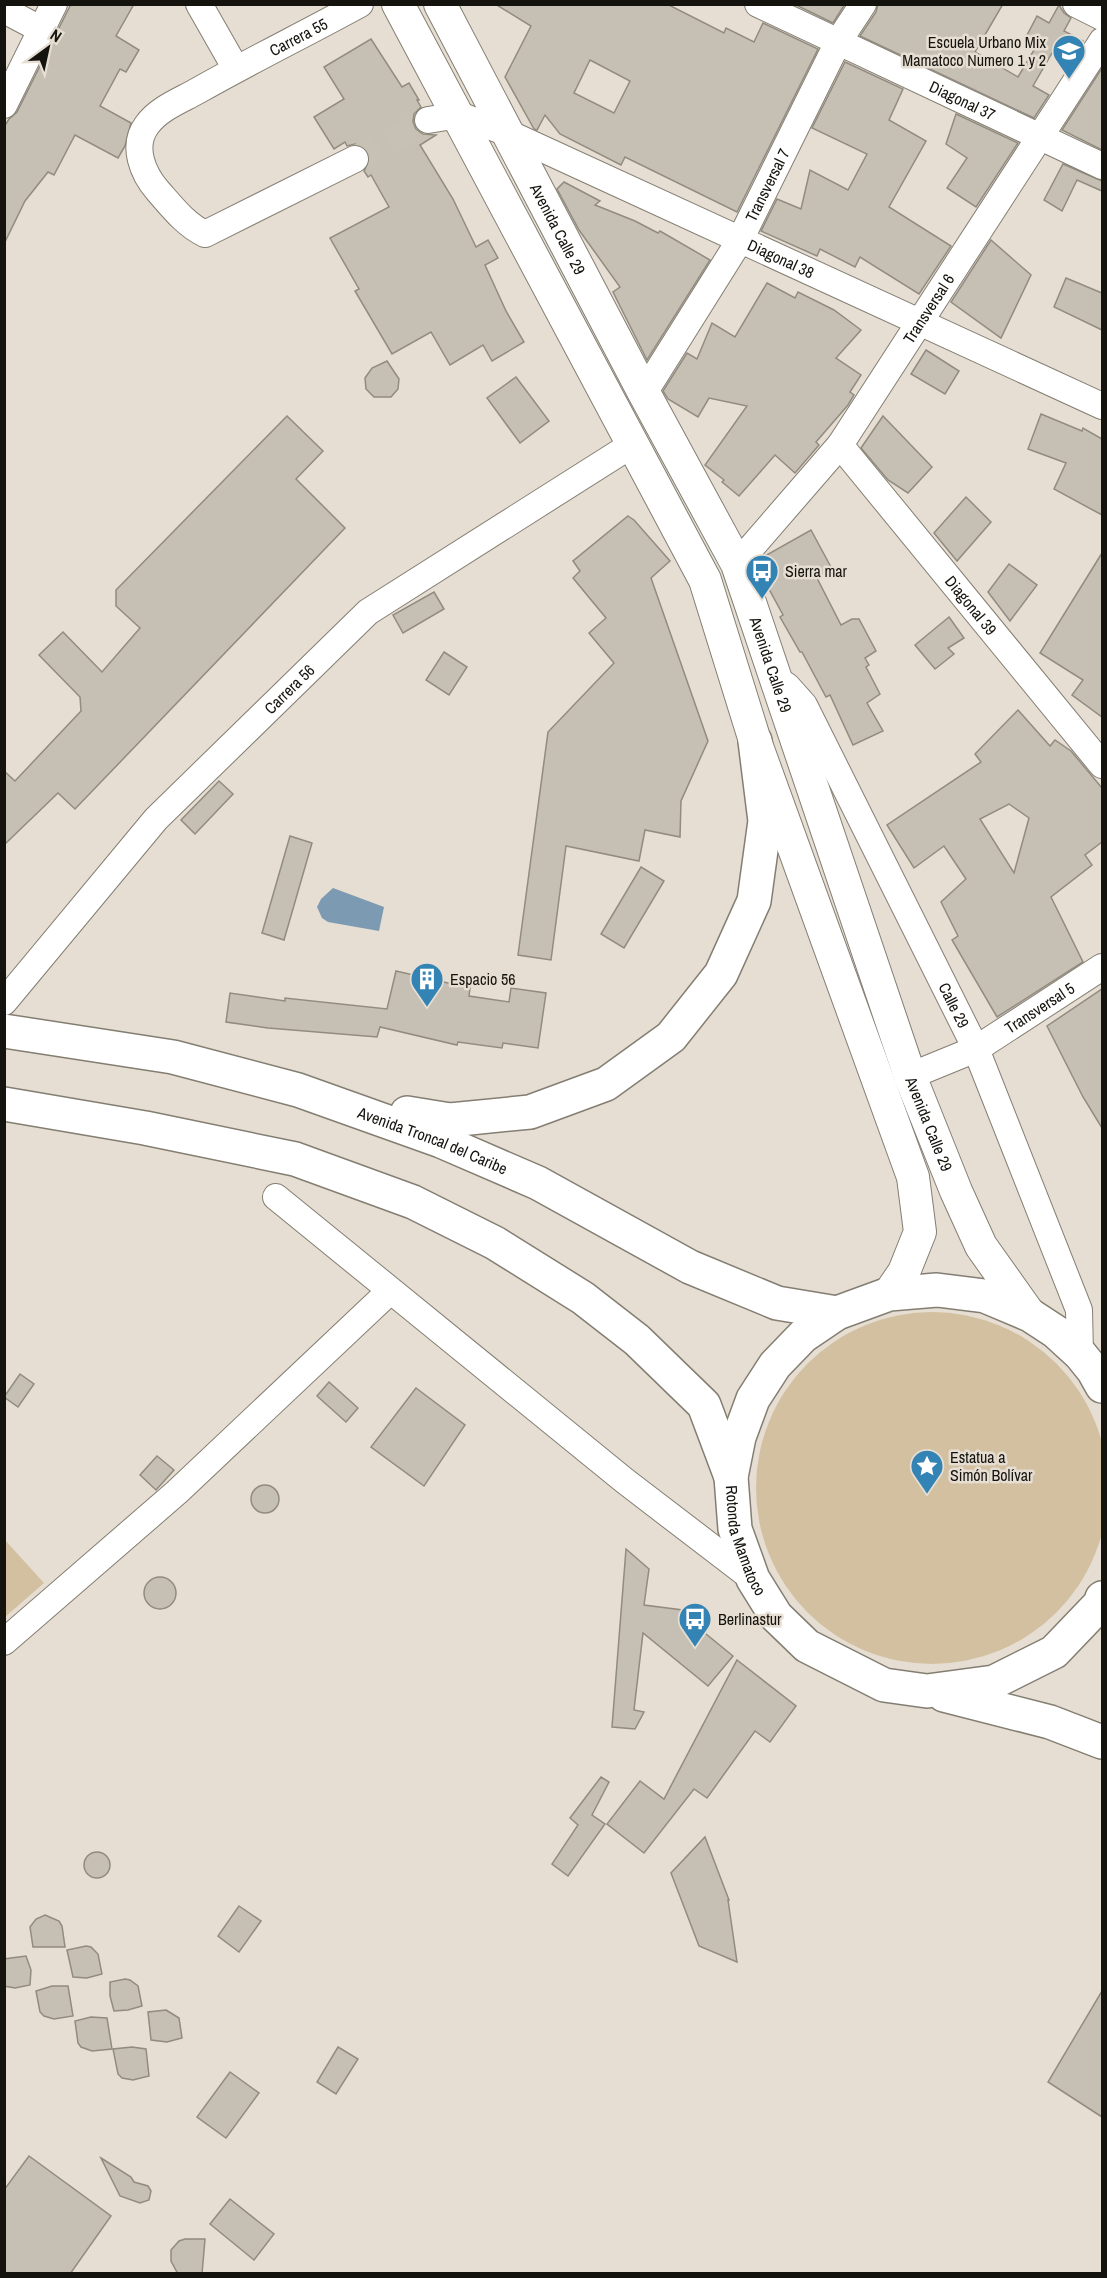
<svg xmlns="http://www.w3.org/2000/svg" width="1107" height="2278" viewBox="0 0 1107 2278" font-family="'Archivo Narrow',sans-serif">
<rect width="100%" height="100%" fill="#e6ded2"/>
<g fill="#d3c0a1">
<circle cx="932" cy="1488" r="176"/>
<path d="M4 1539 44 1583 5 1617H4Z"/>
</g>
<path fill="#7c9bb2" d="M333 888 384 907 379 931 328 922 322 918 317 907 321 899Z"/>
<g fill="#c6bfb3" stroke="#928b80" stroke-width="1.5" fill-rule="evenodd">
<path d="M71 4H134L116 36 139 50 126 72 120 69 100 106 131 123 125 146 118 158 75 135 54 175 48 172 25 201 4 244V127L9 119 17 112Z"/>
<path d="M495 4H667L724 33 726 28 754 42 763 23 818 49 737 212 625 157 621 165 560 134 545 115 537 130 534 129 505 77 531 26ZM590 60 630 81 614 113 574 93Z"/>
<path d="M794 4H845L833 23Z"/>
<path d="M878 4H1003L975 52 1018 77 1037 45 1025 39 1037 16 1049 23 1059 5 1064 13 1071 18 1064 31 1083 41 1070 63 1052 53 1033 86 1049 95 1034 118 860 36 876 12Z"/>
<path d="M371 39 402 87 409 83 419 100H417L421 107 414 114 413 122 416 129 423 134 436 135 420 145 453 199 476 247 488 240 498 258 485 265 506 311 524 342 492 361 483 345 450 365 431 332 392 354 355 291 359 289 330 238 389 207 371 175 368 177 364 171 370 160 368 152 363 146 355 144 347 146 345 142 334 149 314 117 344 99 324 67Z"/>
<path d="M845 62 903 89 889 120 926 141 889 207 951 246 919 294 860 257 855 267 820 249 817 256 761 231 777 199 801 209 810 170 848 190 867 154 812 128Z"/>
<path d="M1102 68V150L1062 130Z"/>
<path d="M956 114 1018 143 976 207 947 188 967 158 946 144Z"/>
<path d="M1063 164 1102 181V191L1077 180 1062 211 1044 200Z"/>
<path d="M564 182 600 201 595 205 635 221 658 233 660 231 710 260 647 360 613 292 620 287 579 230 557 189Z"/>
<path d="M991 240 1031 275 1001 338 951 302Z"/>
<path d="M1066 278 1102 293V330L1054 307Z"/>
<path d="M767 283 795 298 798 292 834 310 861 330 836 358 861 375 850 392 854 395 848 405 816 442 819 445 795 473 775 455 739 496 722 482 724 480 705 465 747 406 709 398 698 417 668 399 663 391 687 353 697 359 712 323 735 337Z"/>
<path d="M926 350 959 371 945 394 911 374Z"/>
<path d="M387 361 399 379 398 389 391 397H374L366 389 365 378 372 368Z"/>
<path d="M516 377 549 421 520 443 487 398Z"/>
<path d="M1041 414 1082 431 1083 428 1102 439V515L1054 489 1066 463 1028 449Z"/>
<path d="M287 416 323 451 296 479 345 528 75 809 58 793 4 845V771L15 781 81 711 80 697 39 655 63 632 102 672 140 628 116 606V590Z"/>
<path d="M883 416 932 467 908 493 888 480 861 448Z"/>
<path d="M966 497 991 522 957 561 934 533Z"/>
<path d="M628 516 634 520 670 561 651 578 708 741 681 801 680 837 645 830 639 861 566 846 551 960 518 955 548 732 614 663 589 633 606 618 573 578 580 571 573 561Z"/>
<path d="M811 530 832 569 817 578 841 625 852 619H859L876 651 865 658 869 665 866 667 880 694 867 703 883 731 853 745 830 695 826 697 802 652H800L780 617 783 615 756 565 763 557Z"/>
<path d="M1102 553V717L1072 695 1083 680 1040 653Z"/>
<path d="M1009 564 1037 585 1010 621 988 592Z"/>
<path d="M434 592 444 609 403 633 393 615Z"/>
<path d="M949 617 964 638 948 648 954 654 935 669 915 645Z"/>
<path d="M444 652 467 667 449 695 426 680Z"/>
<path d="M1018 710 1050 746 1055 740 1071 751 1102 788V842L1085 855 1092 865 1051 897 1083 962 997 1017 952 940 958 936 941 902 966 879 944 846 914 868 887 825 981 762 975 754ZM1009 804 1029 818 1014 873 980 819Z"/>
<path d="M219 781 233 794 195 834 181 820Z"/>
<path d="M290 836 312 843 284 940 262 933Z"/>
<path d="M641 867 664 881 624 948 601 934Z"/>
<path d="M396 971 470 988 469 996 509 1002 511 988 546 993 538 1048 503 1043 502 1048 458 1042 457 1045 380 1027 377 1037 268 1028 226 1022 230 993 285 1001V998L387 1009Z"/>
<path d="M1102 989V1128L1083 1097 1047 1026Z"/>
<path d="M20 1374 34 1384 18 1407 4 1397Z"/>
<path d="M329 1382 358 1408 346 1422 317 1396Z"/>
<path d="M416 1388 465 1425 424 1486 371 1447Z"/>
<path d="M157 1456 174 1470 156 1490 140 1475Z"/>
<circle cx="265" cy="1499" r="14"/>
<path d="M626 1549 649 1569 644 1605 683 1610 702 1625 700 1629 733 1656 708 1686 643 1633 634 1710 644 1712 635 1729 612 1727Z"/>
<circle cx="160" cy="1593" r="16"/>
<path d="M737 1660 796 1706 770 1742 755 1731 707 1798 694 1789 644 1853 607 1824 640 1781 664 1799Z"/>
<path d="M601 1777 609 1782 592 1815 605 1824 568 1876 552 1864 578 1825 570 1818Z"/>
<path d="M705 1837 729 1900H728L737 1962 699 1946 671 1873Z"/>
<circle cx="97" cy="1865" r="13"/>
<path d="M239 1906 261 1921 239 1952 218 1936Z"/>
<path d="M45 1915 59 1921 62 1926 65 1947H33L30 1927 36 1919Z"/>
<path d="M86 1946 91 1947 98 1954 102 1974 87 1978 73 1977 67 1950Z"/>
<path d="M26 1956 31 1970 30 1985 15 1988 4 1986V1959Z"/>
<path d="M125 1979 130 1980 138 1986 142 2006 128 2010 114 2011 110 1996V1982Z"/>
<path d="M52 1986H68L73 2016 54 2019 44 2016 40 2012 36 1991Z"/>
<path d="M1102 1991V2117L1048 2082Z"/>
<path d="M166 2010 179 2018 182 2038 167 2042 151 2040 148 2012Z"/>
<path d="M91 2017 107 2018 112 2049 92 2051 81 2047 78 2043 75 2021Z"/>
<path d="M132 2047 146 2049 149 2076 133 2080 122 2078 118 2074 113 2049Z"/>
<path d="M338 2047 358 2059 336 2094 317 2082Z"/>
<path d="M230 2072 259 2093 226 2138 197 2117Z"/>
<path d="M29 2156 111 2216 70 2274H4V2190Z"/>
<path d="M101 2158 131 2177 134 2182 148 2186 151 2191 149 2200 140 2203 120 2196Z"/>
<path d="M230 2199 274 2234 254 2260 210 2224Z"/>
<path d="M185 2239H205L202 2274H178L171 2261V2250L179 2241Z"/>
</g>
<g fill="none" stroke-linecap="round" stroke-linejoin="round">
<path stroke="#c7c0b5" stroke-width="26" stroke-dasharray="26 13" stroke-linecap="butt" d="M355 159 428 120"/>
<g stroke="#847e72" stroke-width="28">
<g id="minor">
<path d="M199 4 236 69"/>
<path id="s1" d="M758 4 1102 166"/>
<path d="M1076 4 1102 17"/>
<path d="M4 10 42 30"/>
<path d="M4 105 54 4"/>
<path id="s2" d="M428 120 459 115 508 133 1102 406"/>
<path id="s3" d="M355 159 205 234C185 224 173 208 158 191 143 174 131 146 147 125 159 108 182 100 199 90 252 60 307 33 360 4"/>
<path id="s4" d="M644 393 740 240 838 42 863 4"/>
<path id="s5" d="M840 445 1102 765"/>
<path id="s6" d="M737 564 840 445 1102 41"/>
<path id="s7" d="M776 679 787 686 804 705 976 1049 1079 1310 1080 1354"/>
<path id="s8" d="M4 1002 156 819 368 612 633 444"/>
<path id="s9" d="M910 1076 976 1049 1102 967"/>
<path d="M276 1197 625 1481 753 1579"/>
<path d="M4 1642 177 1492 390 1291"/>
</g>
</g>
<g stroke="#847e72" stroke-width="34">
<g id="major">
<path d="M398 4 705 580 755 741 913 1177 920 1232 904 1272 889 1294"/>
<path id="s10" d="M440 4 644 393 737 564 910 1076 956 1191 981 1246 1030 1315"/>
</g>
</g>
<g stroke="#847e72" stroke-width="36">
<g id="highway">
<path id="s11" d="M4 1031 173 1057 298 1090 441 1141 538 1183 690 1267 777 1303 837 1313"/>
<path d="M4 1104 145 1128 295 1159 413 1202 495 1243 583 1298 637 1340 704 1405 731 1477"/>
<path d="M407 1113 450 1120 530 1112 606 1084 671 1037 721 974 754 901 765 821 755 741"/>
<path id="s12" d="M1102 1386 1093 1370 1080 1354 1056 1332 1030 1315 985 1296 937 1290 889 1294 837 1313 803 1336 775 1365 753 1399 739 1437 731 1477 735 1529 753 1579 776 1616 807 1646 884 1685 927 1691 994 1682 1054 1652 1100 1604 1102 1598"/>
<path d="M944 1695 1050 1722 1102 1742"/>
</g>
</g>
<use href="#minor" stroke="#fff" stroke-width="26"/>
<use href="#major" stroke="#fff" stroke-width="32"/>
<use href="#highway" stroke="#fff" stroke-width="33"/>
</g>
<defs>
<g id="school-pin" transform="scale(1.725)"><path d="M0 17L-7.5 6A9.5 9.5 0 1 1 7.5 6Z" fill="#3384b5" stroke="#e6ded2"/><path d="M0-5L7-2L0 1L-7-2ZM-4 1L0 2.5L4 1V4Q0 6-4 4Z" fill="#fff"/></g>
<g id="bus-pin" transform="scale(1.725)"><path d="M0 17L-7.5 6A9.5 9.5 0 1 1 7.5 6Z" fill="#3384b5" stroke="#e6ded2"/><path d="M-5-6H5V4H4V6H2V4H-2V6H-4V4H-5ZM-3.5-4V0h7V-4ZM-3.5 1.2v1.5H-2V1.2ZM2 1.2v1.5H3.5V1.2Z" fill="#fff"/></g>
<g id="building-pin" transform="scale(1.725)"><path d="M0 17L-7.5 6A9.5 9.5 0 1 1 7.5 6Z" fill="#3384b5" stroke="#e6ded2"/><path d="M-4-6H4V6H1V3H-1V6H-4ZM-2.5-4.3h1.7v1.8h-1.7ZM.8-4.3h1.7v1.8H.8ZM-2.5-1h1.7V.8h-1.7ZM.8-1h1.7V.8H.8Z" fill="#fff"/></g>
<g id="sight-pin" transform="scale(1.725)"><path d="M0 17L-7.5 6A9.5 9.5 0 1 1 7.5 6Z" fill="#3384b5" stroke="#e6ded2"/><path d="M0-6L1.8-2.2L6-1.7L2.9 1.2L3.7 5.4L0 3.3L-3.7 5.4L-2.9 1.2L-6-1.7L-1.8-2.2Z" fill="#fff"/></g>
</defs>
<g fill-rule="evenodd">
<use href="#school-pin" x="1069" y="51"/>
<use href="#bus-pin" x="762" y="571"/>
<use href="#building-pin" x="427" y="979"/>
<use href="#sight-pin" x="927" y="1466"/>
<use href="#bus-pin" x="695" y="1619"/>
</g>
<g text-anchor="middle" stroke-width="5" stroke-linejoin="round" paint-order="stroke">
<g font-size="16" fill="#15130e" stroke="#e6ded2">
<text dy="6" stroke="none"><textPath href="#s3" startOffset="480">Carrera 55</textPath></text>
<text dy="6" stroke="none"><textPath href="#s1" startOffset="226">Diagonal 37</textPath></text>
<text dy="6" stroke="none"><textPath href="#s4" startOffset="242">Transversal 7</textPath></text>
<text dy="6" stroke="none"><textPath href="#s10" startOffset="254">Avenida Calle 29</textPath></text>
<text dy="6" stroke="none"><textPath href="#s2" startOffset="384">Diagonal 38</textPath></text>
<text dy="6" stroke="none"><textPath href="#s6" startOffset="320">Transversal 6</textPath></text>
<text dy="6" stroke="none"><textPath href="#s5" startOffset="207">Diagonal 39</textPath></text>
<text dy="6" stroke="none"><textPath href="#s10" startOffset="740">Avenida Calle 29</textPath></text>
<text dy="6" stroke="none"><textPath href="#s8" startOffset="424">Carrera 56</textPath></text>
<text dy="6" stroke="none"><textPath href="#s7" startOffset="374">Calle 29</textPath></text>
<text dy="6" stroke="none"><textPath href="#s9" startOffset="147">Transversal 5</textPath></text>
<text dy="6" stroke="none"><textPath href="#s10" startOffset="1226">Avenida Calle 29</textPath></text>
<text dy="6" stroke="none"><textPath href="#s11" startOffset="444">Avenida Troncal del Caribe</textPath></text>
<text dy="6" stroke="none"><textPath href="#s12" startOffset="572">Rotonda Mamatoco</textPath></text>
</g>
<g font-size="16" fill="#15130e" stroke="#e6ded2" text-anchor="start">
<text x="1046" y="48" text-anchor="end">Escuela Urbano Mix<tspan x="1046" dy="18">Mamatoco Numero 1 y 2</tspan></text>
<text x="785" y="577">Sierra mar</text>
<text x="450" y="985">Espacio 56</text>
<text x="950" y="1463">Estatua a<tspan x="950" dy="18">Simón Bolívar</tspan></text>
<text x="718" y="1625">Berlinastur</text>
</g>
</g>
<rect width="1107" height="2278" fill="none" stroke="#15130e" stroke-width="12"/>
<g transform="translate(48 48) rotate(33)" stroke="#e6ded2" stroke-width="4.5" paint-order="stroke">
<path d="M0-4.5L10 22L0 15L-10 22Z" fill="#15130e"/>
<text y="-9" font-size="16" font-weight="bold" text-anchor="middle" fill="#15130e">N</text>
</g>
</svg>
